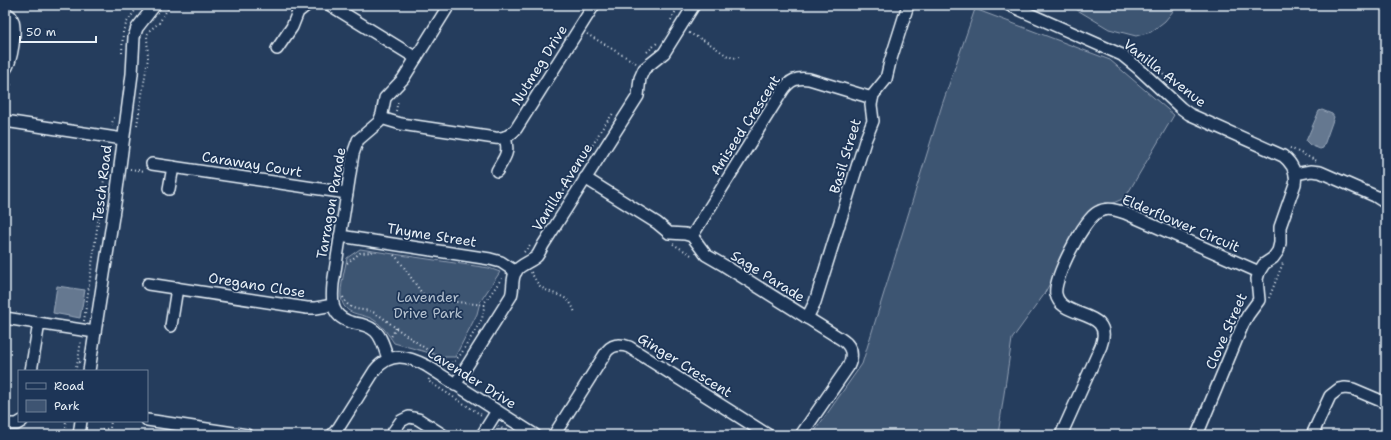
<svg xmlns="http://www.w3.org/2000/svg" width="1391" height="440" viewBox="0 0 1391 440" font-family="'Shantell Sans',sans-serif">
<rect width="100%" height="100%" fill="#253d5d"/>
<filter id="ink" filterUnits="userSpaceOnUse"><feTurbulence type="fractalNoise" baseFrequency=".025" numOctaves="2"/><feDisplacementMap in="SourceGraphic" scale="8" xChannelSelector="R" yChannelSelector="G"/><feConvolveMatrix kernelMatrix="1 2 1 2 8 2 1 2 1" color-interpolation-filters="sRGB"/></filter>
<g filter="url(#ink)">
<g fill="#3e5472" stroke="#93a2b5">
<path d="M1069 5H1178L1165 21 1151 32 1136 36 1109 29Z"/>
<path d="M975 9 1110 60 1174 115 1125 198 1089 213 1043 296 1012 339 998 435H812L862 364 942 105Z"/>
<path d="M360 249 489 268 500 272 480 302 477 314 455 357H444L394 343C388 334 383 326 374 320 361 312 344 317 341 297 340 288 345 268 347 258Z"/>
</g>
<g fill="#657890" stroke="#99a8ba">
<path d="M1322 110 1332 114 1334 117 1323 148 1320 149 1310 145 1306 141 1319 111Z"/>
<path d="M57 286 85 290 80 318 53 313Z"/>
</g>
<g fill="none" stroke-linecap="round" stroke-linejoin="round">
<g stroke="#e8f1f8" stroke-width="14">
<g id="minor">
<path d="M330 5 416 58"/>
<path d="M1009 5 1122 55 1138 68 1181 108 1189 114 1283 156C1292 163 1297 173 1295 184L1280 227V243L1278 251 1273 258 1264 264 1259 272 1257 279 1259 300 1248 315 1243 324 1197 435"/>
<path d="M5 13C8 14 11 15 12 19 17 28 12 62 5 70"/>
<path d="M277 49 292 27 298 12 307 5"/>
<path d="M381 118 401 124 495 138C504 139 510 136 516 129L594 5"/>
<path d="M5 121 123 139"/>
<path d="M152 164 347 193"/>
<path d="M497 171C504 157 510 155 505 137"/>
<path d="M1295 174 1311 171 1320 172 1375 196 1386 203"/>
<path d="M585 178 657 223 669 233 685 234 692 236 706 255 725 266 841 339C852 346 854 355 848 367L801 435"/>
<path d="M169 189 173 167"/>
<path d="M340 236 490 259 501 262 516 272"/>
<path d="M692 236 783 90C790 80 797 77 809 79L872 98"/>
<path d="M148 284 307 308H316L333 305"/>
<path d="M5 318 95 332"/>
<path d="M807 318 815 302 865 141 873 121 871 105 873 95 886 79 890 62 908 5"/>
<path d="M171 326 177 288"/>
<path d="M388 359C385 350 382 337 375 331 369 326 362 324 354 323 332 318 331 304 333 284L353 154 358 140 379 122 382 114 385 98 403 79 449 5"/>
<path d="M31 371 39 323"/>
<path d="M89 371 116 197 132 74 134 37 137 28 155 5"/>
<path d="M455 385 511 296C514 288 511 279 516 271 521 264 531 262 537 256 540 252 542 246 545 242L638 96 640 78 644 69 664 53 694 5"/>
<path d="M147 420 247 435"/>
<path d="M5 424H17L22 421"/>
<path d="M79 435 81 421"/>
<path d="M332 435 339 427 375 370C391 351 408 356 427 366L535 435"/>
<path d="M391 435 401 421 409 417 418 419 443 435"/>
<path d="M482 435 497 411"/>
<path d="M554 435 607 351C613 344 621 344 629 347L768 435"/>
<path d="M1061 435 1101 346C1115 307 1061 321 1056 294 1053 279 1084 219 1098 212 1107 207 1116 210 1125 213L1259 272"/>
<path d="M1312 435 1330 396 1339 389 1345 388 1353 389 1386 403"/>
</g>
</g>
<g stroke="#e8f1f8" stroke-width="2" stroke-dasharray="1 3" stroke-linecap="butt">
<path d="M671 20 679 5"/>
<path d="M689 33 707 42 726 55 733 58 739 57"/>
<path d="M587 34 636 63"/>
<path d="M647 52 657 43"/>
<path d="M122 53 123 31 127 22 139 5"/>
<path d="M1150 65 1161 70 1168 81"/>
<path d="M5 100C7 92 14 88 9 79"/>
<path d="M396 111 398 100"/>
<path d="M137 125 148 58 147 35 150 30 159 23 170 5"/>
<path d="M113 126 112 123 115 115"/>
<path d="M1290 148 1317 161"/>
<path d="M130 169 145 171"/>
<path d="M578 169 595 141 601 130 614 112"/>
<path d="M541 228 549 209 565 189"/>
<path d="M673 244 693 256"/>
<path d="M524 252 530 245"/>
<path d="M394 255 399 260 421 292 429 299 485 305"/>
<path d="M347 263 360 253 373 252"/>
<path d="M531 272C534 277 536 282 540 286 553 297 569 292 575 313"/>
<path d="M343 297C350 314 363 307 375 313 383 317 389 323 396 328L391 337"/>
<path d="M1269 298 1283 263"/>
<path d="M84 321 106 165 110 148"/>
<path d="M396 328 442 360"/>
<path d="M80 362 78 361 81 340"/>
<path d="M441 362 442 360 451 363 454 362 461 354 482 319 485 302 502 278"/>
<path d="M75 371 78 361"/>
<path d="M429 379 428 381 483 416"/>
<path d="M498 426 513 435"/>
<path d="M64 435 66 421"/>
<path d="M96 435 103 430 110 428 111 421"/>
</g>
<use href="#minor" stroke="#1d3557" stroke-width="11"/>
</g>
</g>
<g text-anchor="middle" stroke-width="3.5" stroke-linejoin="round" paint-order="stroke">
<g font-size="14" fill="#e8f1f8" stroke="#1d3557">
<text transform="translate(539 65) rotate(-58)" y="5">Nutmeg Drive</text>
<text transform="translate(1165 73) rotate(38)" y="5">Vanilla Avenue</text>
<text transform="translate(745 125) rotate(-57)" y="5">Aniseed Crescent</text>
<text transform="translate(845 156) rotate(-73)" y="5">Basil Street</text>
<text transform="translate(252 164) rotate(9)" y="5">Caraway Court</text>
<text transform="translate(102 183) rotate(-83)" y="5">Tesch Road</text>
<text transform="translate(562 187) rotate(-58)" y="5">Vanilla Avenue</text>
<text transform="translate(331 203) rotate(-80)" y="5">Tarragon Parade</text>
<text transform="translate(1181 223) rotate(23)" y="5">Elderflower Circuit</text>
<text transform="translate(432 235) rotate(9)" y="5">Thyme Street</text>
<text transform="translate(768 276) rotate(32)" y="5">Sage Parade</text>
<text transform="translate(257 285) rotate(9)" y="5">Oregano Close</text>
<text transform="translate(1226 331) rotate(-66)" y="5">Clove Street</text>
<text transform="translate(685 365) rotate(32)" y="5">Ginger Crescent</text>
<text transform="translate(472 378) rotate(32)" y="5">Lavender Drive</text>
</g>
<g font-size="14" fill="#b5c2d0" stroke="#1d3557">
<text x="428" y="302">Lavender<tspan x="428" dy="16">Drive Park</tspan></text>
</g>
</g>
<rect width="1391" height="440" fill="none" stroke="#1d3557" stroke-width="20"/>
<rect x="10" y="10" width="1371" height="420" fill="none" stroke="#e8f1f8" stroke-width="1.5" filter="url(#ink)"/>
<rect x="18" y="370" width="130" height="52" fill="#1d3557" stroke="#6e8097"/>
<rect x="26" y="383" width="20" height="6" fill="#1d3557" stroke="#6e8097"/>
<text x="54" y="390" font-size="12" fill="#e8f1f8">Road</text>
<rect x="26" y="400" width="20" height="12" fill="#3e5472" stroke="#6e8097"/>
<text x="54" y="410" font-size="12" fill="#e8f1f8">Park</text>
<path d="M20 36v6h76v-6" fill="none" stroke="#e8f1f8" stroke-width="2"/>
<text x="26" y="36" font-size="12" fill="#e8f1f8" stroke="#1d3557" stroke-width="3" paint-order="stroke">50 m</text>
</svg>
